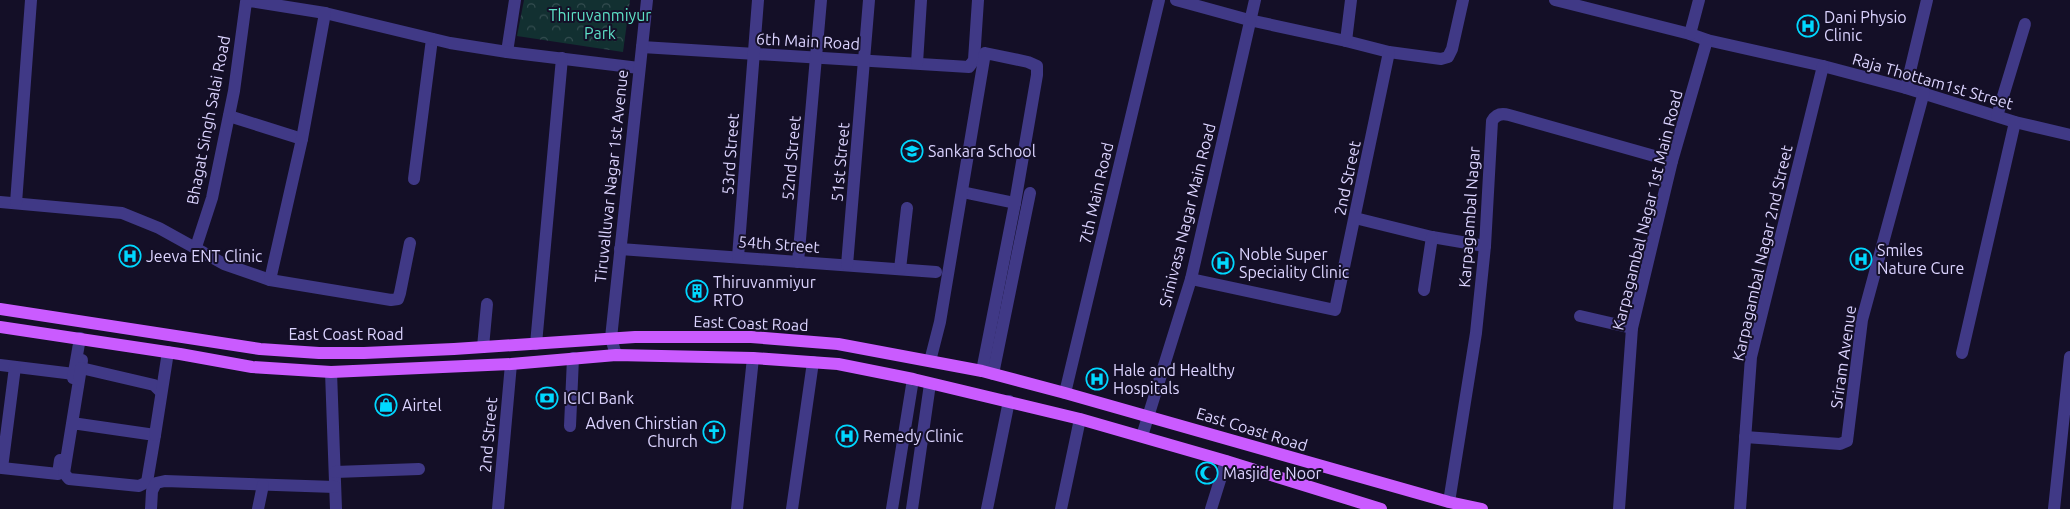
<svg xmlns="http://www.w3.org/2000/svg" width="2070" height="509" viewBox="0 0 2070 509" font-family="Ubuntu,sans-serif">
<defs>
<pattern id="forest-crowns" width="20" height="18" patternUnits="userSpaceOnUse" patternTransform="scale(1.25)"><rect width="20" height="18" fill="#123031"/><path d="M2 6a3 3 0 1 1 6 0M12 15a3 3 0 1 1 6 0" fill="none" stroke="#344d50"/></pattern>
</defs>
<rect width="100%" height="100%" fill="#140f27"/>
<path fill="url(#forest-crowns)" d="M524 0H630L623 52 517 36Z"/>
<g fill="none" stroke-linecap="round" stroke-linejoin="round">
<g stroke="#403986" stroke-width="12">
<path d="M1176 0 1249 20 1346 41 1389 52 1441 59 1448 57 1452 49 1463 0"/>
<path d="M1555 0 1690 34 1707 40 1823 66 1906 88 2015 122 2070 135"/>
<path d="M1690 34 1699 0"/>
<path d="M1346 41 1351 0"/>
<path d="M642 47 969 67 974 60 978 0"/>
<path d="M507 52 515 0"/>
<path d="M917 63 921 0"/>
<path d="M1906 88 1927 0"/>
<path d="M229 116 302 139"/>
<path d="M1997 116 2025 24"/>
<path d="M414 179 432 39"/>
<path d="M962 192 1015 203"/>
<path d="M0 202 122 213 159 228 224 264 270 280 391 300 398 299 400 293 410 243"/>
<path d="M16 203 31 0"/>
<path d="M1355 218 1432 237 1485 246"/>
<path d="M196 247 212 198 234 91 246 2 250 1 325 13 450 43 507 52 639 68"/>
<path d="M620 249 936 272"/>
<path d="M738 257 758 0"/>
<path d="M798 262 821 0"/>
<path d="M847 265 869 0"/>
<path d="M900 269 907 208"/>
<path d="M1191 279 1335 310 1389 52"/>
<path d="M270 280 302 139 325 13"/>
<path d="M1424 290 1432 237"/>
<path d="M1580 316 1632 328"/>
<path d="M536 344 562 58"/>
<path d="M483 347 487 304"/>
<path d="M1962 353 2015 122"/>
<path d="M616 355 611 338 647 0"/>
<path d="M82 360 81 368 154 385 161 392"/>
<path d="M930 361 940 322 985 53 1028 62 1037 66V75L1015 203 982 371"/>
<path d="M0 365 74 374"/>
<path d="M15 367 2 468 58 474 60 460"/>
<path d="M331 372 336 509"/>
<path d="M993 374 1030 193"/>
<path d="M73 378 80 338"/>
<path d="M1065 393 1159 0"/>
<path d="M72 423 155 435 147 482 139 486 69 479 64 473 81 368"/>
<path d="M570 426 573 358"/>
<path d="M155 435 168 352"/>
<path d="M1142 436 1191 279 1255 0"/>
<path d="M1745 437 1840 444 1847 441 1862 320 1924 92"/>
<path d="M335 472 419 469"/>
<path d="M1449 502 1476 333 1485 246 1492 121C1496 114 1502 113 1509 115L1672 161"/>
<path d="M151 509 152 491 156 483 165 481 335 487"/>
<path d="M258 509 263 485"/>
<path d="M498 509 511 364"/>
<path d="M737 509 753 358"/>
<path d="M792 509 813 362"/>
<path d="M892 509 913 379"/>
<path d="M912 509 930 384"/>
<path d="M987 509 1009 401"/>
<path d="M1061 509 1080 419"/>
<path d="M1211 509 1226 461"/>
<path d="M1619 509 1632 328 1672 161 1707 40"/>
<path d="M1740 509 1751 357 1823 66"/>
<path d="M2054 509 2070 357"/>
</g>
<g stroke="#ca5bff" stroke-width="12">
<path d="M0 309 260 349 319 353H364L454 349 635 337H751L838 344 982 371 1065 393 1449 502 1482 509"/>
<path d="M0 327 180 354 252 367 331 372 511 364 616 355 753 358 838 364 913 379 1080 419 1226 461 1381 509"/>
</g>
</g>
<defs>
<g id="hospital-ring" transform="scale(1.125)"><circle r="9.5" fill="#140f27" stroke="#00d8ff" stroke-width="1.5"/><path d="M-5-5h3v3.5h4V-5h3V5h-3V1.5h-4V5h-3Z" fill="#00d8ff"/></g>
<g id="school-ring" transform="scale(1.125)"><circle r="9.5" fill="#140f27" stroke="#00d8ff" stroke-width="1.5"/><path d="M0-5L7-2L0 1L-7-2ZM-4 1L0 2.5L4 1V4Q0 6-4 4Z" fill="#00d8ff"/></g>
<g id="building-ring" transform="scale(1.125)"><circle r="9.5" fill="#140f27" stroke="#00d8ff" stroke-width="1.5"/><path d="M-4-6H4V6H1V3H-1V6H-4ZM-2.5-4.3h1.7v1.8h-1.7ZM.8-4.3h1.7v1.8H.8ZM-2.5-1h1.7V.8h-1.7ZM.8-1h1.7V.8H.8Z" fill="#00d8ff"/></g>
<g id="bank-ring" transform="scale(1.125)"><circle r="9.5" fill="#140f27" stroke="#00d8ff" stroke-width="1.5"/><path d="M-6-4H6V4H-6ZM0-2.3a2.3 2.3 0 1 0 0 4.6a2.3 2.3 0 1 0 0-4.6Z" fill="#00d8ff"/></g>
<g id="shop-ring" transform="scale(1.125)"><circle r="9.5" fill="#140f27" stroke="#00d8ff" stroke-width="1.5"/><path d="M-5-2.5h2.3a2.7 3.5 0 0 1 5.4 0H5L5.5 6h-11ZM-1.5-2.5h3a1.5 2.3 0 0 0-3 0Z" fill="#00d8ff"/></g>
<g id="church-ring" transform="scale(1.125)"><circle r="9.5" fill="#140f27" stroke="#00d8ff" stroke-width="1.5"/><path d="M-1.2-6h2.4v3.5h3.3v2.4h-3.3V6h-2.4V-.1h-3.3v-2.4h3.3Z" fill="#00d8ff"/></g>
<g id="mosque-ring" transform="scale(1.125)"><circle r="9.5" fill="#140f27" stroke="#00d8ff" stroke-width="1.5"/><path d="M3.5-4.9A6 6 0 1 0 3.5 4.9A5 5 0 1 1 3.5-4.9Z" fill="#00d8ff"/></g>
</defs>
<g fill-rule="evenodd">
<use href="#hospital-ring" x="1808" y="26"/>
<use href="#school-ring" x="912" y="151"/>
<use href="#hospital-ring" x="130" y="256"/>
<use href="#hospital-ring" x="1861" y="259"/>
<use href="#hospital-ring" x="1223" y="263"/>
<use href="#building-ring" x="697" y="291"/>
<use href="#hospital-ring" x="1097" y="379"/>
<use href="#bank-ring" x="547" y="398"/>
<use href="#shop-ring" x="386" y="405"/>
<use href="#church-ring" x="714" y="432"/>
<use href="#hospital-ring" x="847" y="436"/>
<use href="#mosque-ring" x="1207" y="473"/>
</g>
<g text-anchor="middle" stroke-width="4" stroke-linejoin="round" paint-order="stroke">
<g font-size="16" fill="#5ee1c7" stroke="#140f27">
<text x="600" y="21">Thiruvanmiyur<tspan x="600" dy="18">Park</tspan></text>
</g>
<g font-size="16" fill="#dcd4ff" stroke="#140f27" text-anchor="start">
<text x="1824" y="23">Dani Physio<tspan x="1824" dy="18">Clinic</tspan></text>
<text x="928" y="157">Sankara School</text>
<text x="1877" y="256">Smiles<tspan x="1877" dy="18">Nature Cure</tspan></text>
<text x="1239" y="260">Noble Super<tspan x="1239" dy="18">Speciality Clinic</tspan></text>
<text x="146" y="262">Jeeva ENT Clinic</text>
<text x="713" y="288">Thiruvanmiyur<tspan x="713" dy="18">RTO</tspan></text>
<text x="1113" y="376">Hale and Healthy<tspan x="1113" dy="18">Hospitals</tspan></text>
<text x="563" y="404">ICICI Bank</text>
<text x="402" y="411">Airtel</text>
<text x="698" y="429" text-anchor="end">Adven Chirstian<tspan x="698" dy="18">Church</tspan></text>
<text x="863" y="442">Remedy Clinic</text>
<text x="1223" y="479">Masjid e Noor</text>
</g>
<g font-size="16" fill="#dcd4ff" stroke="#140f27">
<text transform="translate(808 41) rotate(3)" y="6">6th Main Road</text>
<text transform="translate(1933 81) rotate(16)" y="6">Raja Thottam1st Street</text>
<text transform="translate(208 120) rotate(-79)" y="6">Bhagat Singh Salai Road</text>
<text transform="translate(730 154) rotate(-86)" y="6">53rd Street</text>
<text transform="translate(791 158) rotate(-85)" y="6">52nd Street</text>
<text transform="translate(840 162) rotate(-85)" y="6">51st Street</text>
<text transform="translate(611 176) rotate(-84)" y="6">Tiruvalluvar Nagar 1st Avenue</text>
<text transform="translate(1347 178) rotate(-78)" y="6">2nd Street</text>
<text transform="translate(1096 193) rotate(-77)" y="6">7th Main Road</text>
<text transform="translate(1647 210) rotate(-76)" y="6">Karpagambal Nagar 1st Main Road</text>
<text transform="translate(1187 215) rotate(-76)" y="6">Srinivasa Nagar Main Road</text>
<text transform="translate(1469 217) rotate(-86)" y="6">Karpagambal Nagar</text>
<text transform="translate(779 244) rotate(4)" y="6">54th Street</text>
<text transform="translate(1762 253) rotate(-77)" y="6">Karpagambal Nagar 2nd Street</text>
<text transform="translate(751 323) rotate(2)" y="6">East Coast Road</text>
<text x="346" y="340">East Coast Road</text>
<text transform="translate(1843 357) rotate(-82)" y="6">Sriram Avenue</text>
<text transform="translate(1252 429) rotate(17)" y="6">East Coast Road</text>
<text transform="translate(488 435) rotate(-85)" y="6">2nd Street</text>
</g>
</g>
</svg>
